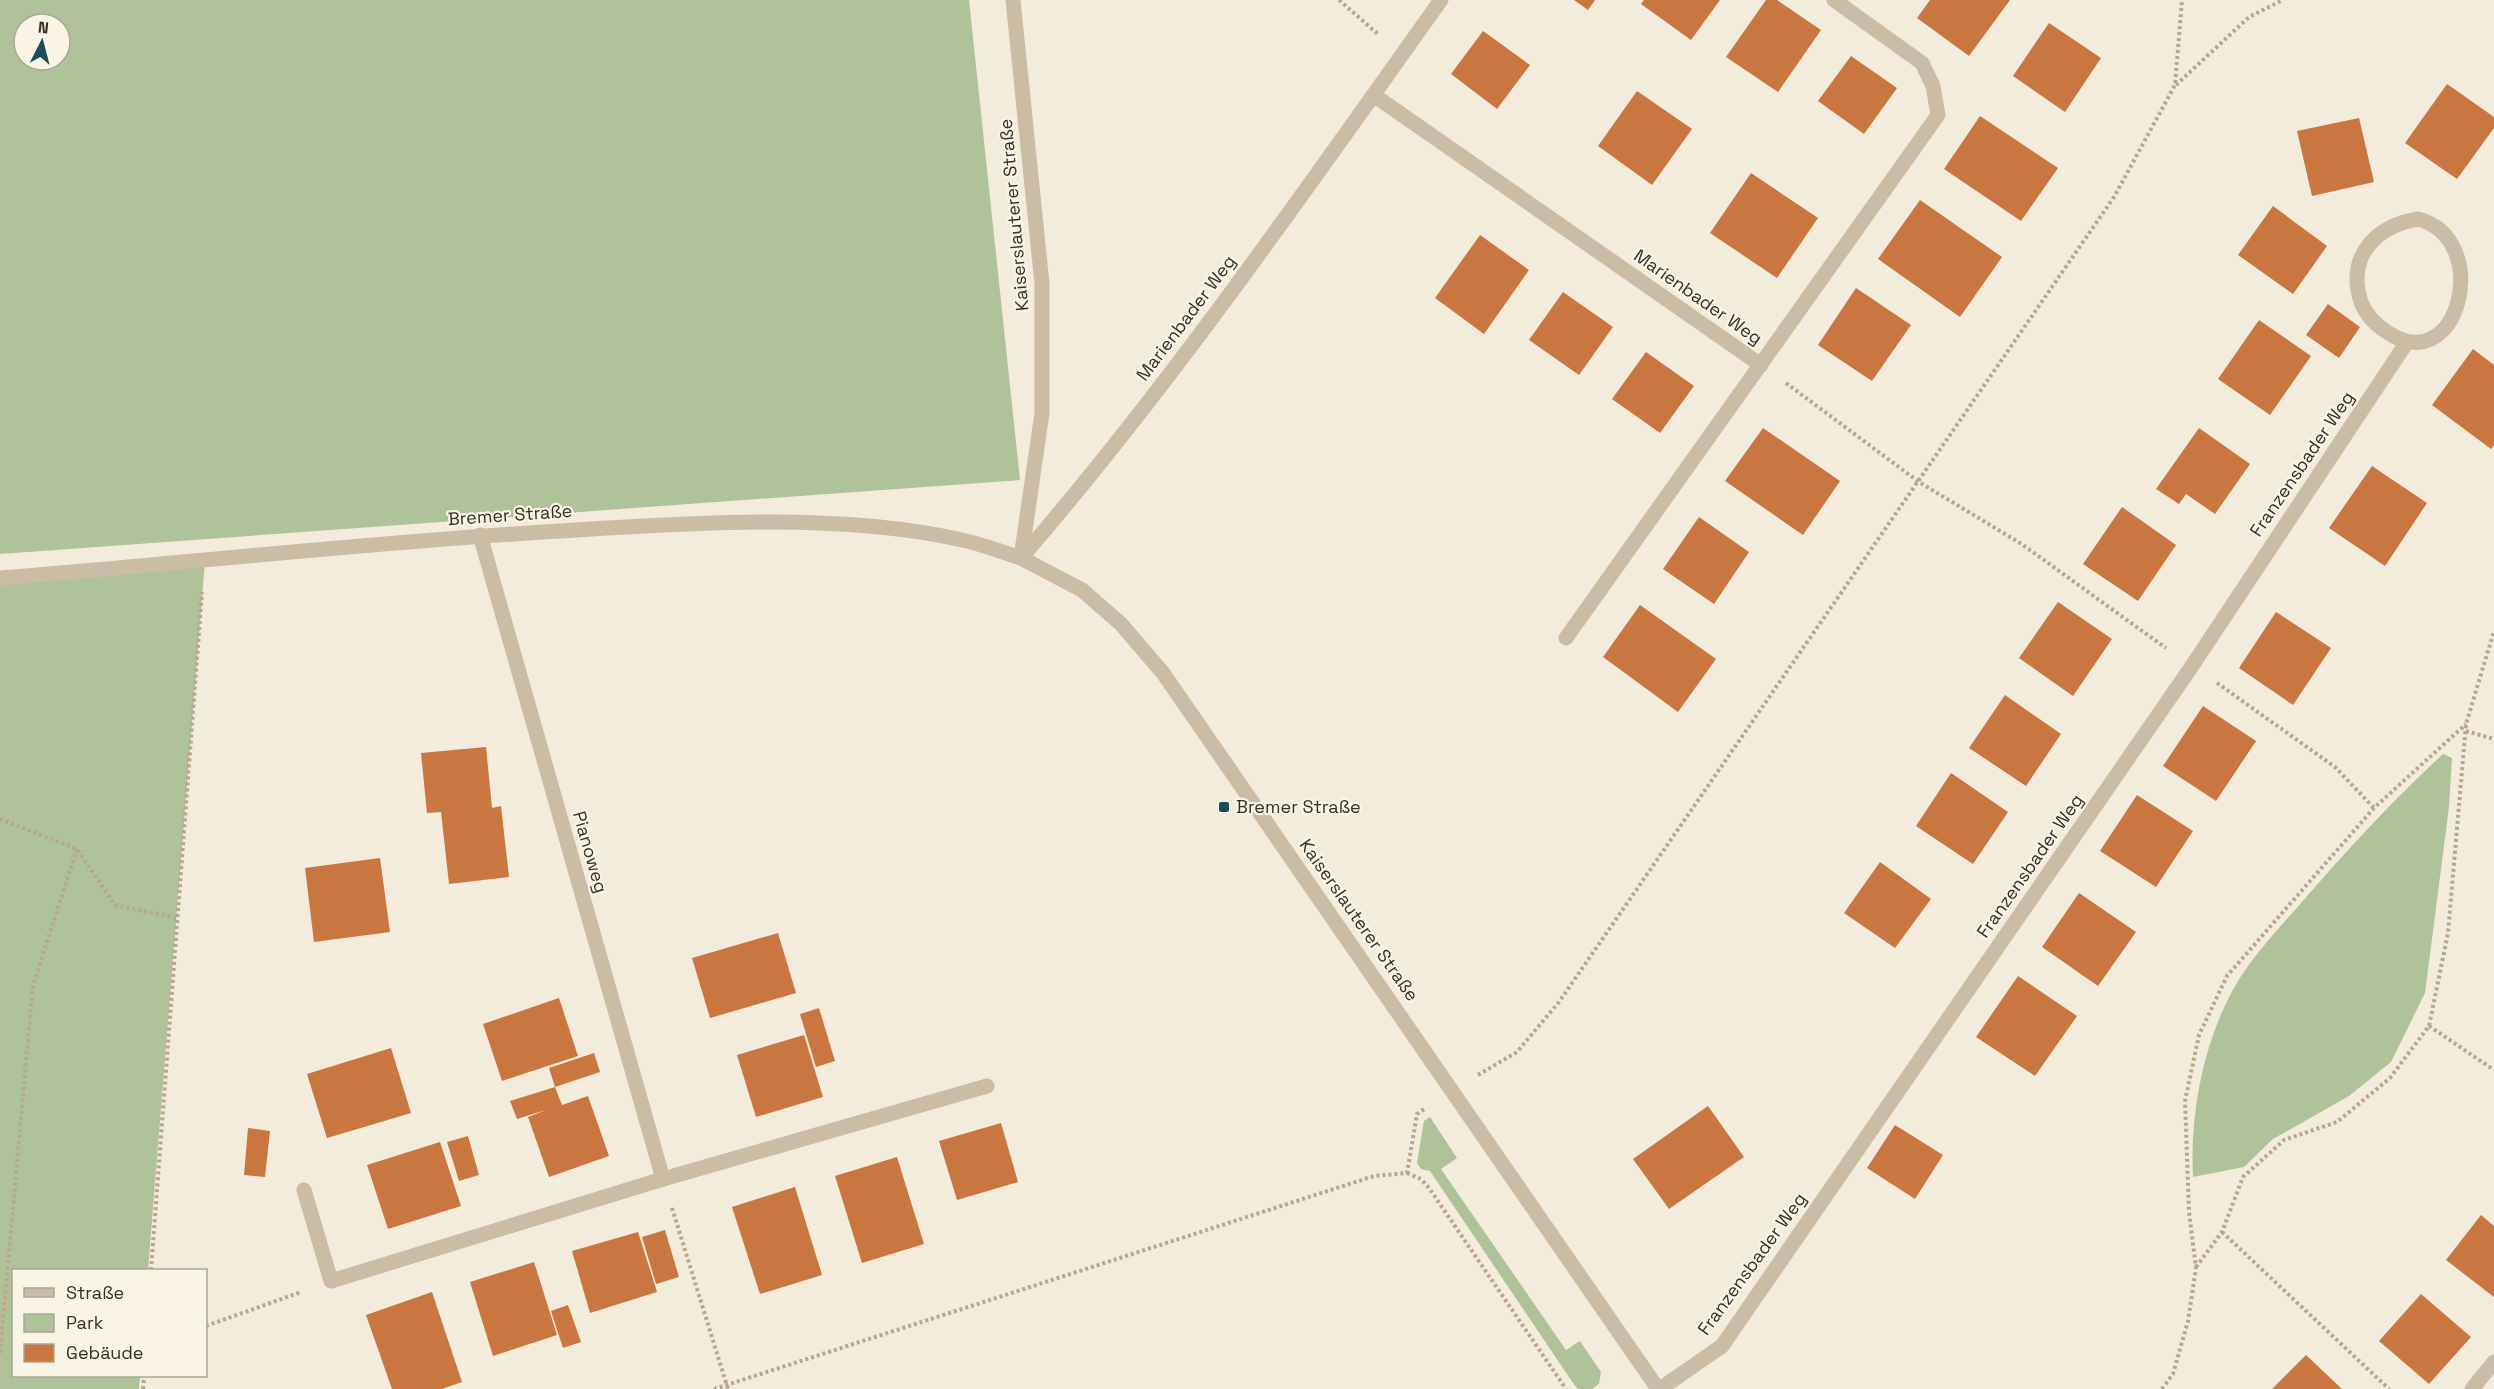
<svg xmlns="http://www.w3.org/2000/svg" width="2494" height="1389" viewBox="0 0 2494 1389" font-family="'Space Grotesk',sans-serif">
<rect width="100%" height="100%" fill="#f3ebdb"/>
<g fill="#afc29a" fill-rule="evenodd">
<path d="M0 0H969L1020 480 0 554ZM24 24H60V60H24Z"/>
<path d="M205 561 148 1270H14V1376H140L139 1389H0V578Z"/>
<path d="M2443 754 2452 758 2449 807 2425 993 2391 1062 2349 1096 2273 1139 2244 1167 2193 1177C2190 1113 2203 1044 2234 988 2249 960 2281 926 2302 902 2348 849 2391 802 2443 754Z"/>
<path d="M1430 1117 1457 1158 1441 1169 1566 1350 1580 1341 1601 1372 1599 1384 1592 1389H1578L1573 1383 1430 1171 1421 1169 1417 1163 1424 1121Z"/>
</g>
<g fill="#ca7641">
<path d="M1574 0H1595L1588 10Z"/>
<path d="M1644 0H1720L1691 40 1641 4Z"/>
<path d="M1766 0H1777L1821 30 1778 92 1726 57Z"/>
<path d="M1930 0H2010L1969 56 1917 18Z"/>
<path d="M2049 23 2101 58 2065 112 2013 76Z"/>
<path d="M1483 31 1530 65 1497 109 1451 74Z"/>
<path d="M1851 56 1897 88 1864 134 1818 101Z"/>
<path d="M2447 84 2494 117V128L2457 179 2405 143Z"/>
<path d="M1637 91 1692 129 1652 185 1598 146Z"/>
<path d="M1980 116 2058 168 2021 221 1944 169Z"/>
<path d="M2359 118 2374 182 2312 196 2297 131Z"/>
<path d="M1751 173 1818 218 1777 278 1710 233Z"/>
<path d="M1920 200 2002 257 1960 317 1878 259Z"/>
<path d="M2273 206 2327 246 2293 294 2238 255Z"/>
<path d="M1480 235 1529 270 1484 334 1435 298Z"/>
<path d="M1856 288 1911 325 1872 381 1818 345Z"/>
<path d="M1563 292 1613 327 1579 375 1529 340Z"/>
<path d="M2328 304 2360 327 2339 358 2306 335Z"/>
<path d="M2259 320 2311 356 2270 415 2218 379Z"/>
<path d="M2473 349 2494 365V445L2491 449 2432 405Z"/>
<path d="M1646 352 1694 386 1660 433 1612 399Z"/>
<path d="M1763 428 1840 481 1803 535 1725 481Z"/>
<path d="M2199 428 2250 464 2215 514 2186 494 2179 504 2156 489Z"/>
<path d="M2372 466 2427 503 2385 566 2329 528Z"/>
<path d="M2122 507 2176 545 2138 601 2083 564Z"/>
<path d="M1699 517 1749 552 1714 604 1663 569Z"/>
<path d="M2058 602 2112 639 2073 696 2019 658Z"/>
<path d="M1640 605 1716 659 1678 712 1603 657Z"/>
<path d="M2276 612 2331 648 2293 705 2239 668Z"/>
<path d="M2005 695 2061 734 2026 786 1969 748Z"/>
<path d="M2203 706 2256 741 2216 801 2163 766Z"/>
<path d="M486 747 492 808 501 806 509 877 449 884 441 812 427 813 421 753Z"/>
<path d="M1951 773 2008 812 1973 864 1916 826Z"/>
<path d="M2137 795 2193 831 2156 887 2100 851Z"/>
<path d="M380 858 390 932 314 942 305 868Z"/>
<path d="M1880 862 1931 899 1895 948 1844 913Z"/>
<path d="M2079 893 2136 932 2098 986 2042 947Z"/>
<path d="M778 933 796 993 710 1018 692 958Z"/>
<path d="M2018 976 2077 1016 2035 1076 1976 1037Z"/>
<path d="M559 998 578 1056 502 1081 483 1024Z"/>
<path d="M819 1008 835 1061 816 1067 800 1014Z"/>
<path d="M804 1035 823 1097 756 1117 737 1055Z"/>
<path d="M391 1048 411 1113 327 1138 307 1074Z"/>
<path d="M594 1053 600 1072 555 1087 549 1068Z"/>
<path d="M555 1087 562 1105 588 1096 609 1156 549 1177 528 1117 546 1110 517 1119 510 1101Z"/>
<path d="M1708 1106 1744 1157 1669 1209 1633 1159Z"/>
<path d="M1001 1123 1018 1182 957 1200 939 1141Z"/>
<path d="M1895 1125 1943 1155 1915 1199 1867 1168Z"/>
<path d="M248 1128 270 1131 265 1177 244 1175Z"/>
<path d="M468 1136 479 1175 459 1181 447 1142Z"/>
<path d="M440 1142 461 1206 388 1229 367 1165Z"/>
<path d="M897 1157 924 1244 862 1263 835 1176Z"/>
<path d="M795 1187 822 1275 760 1294 732 1207Z"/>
<path d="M2481 1215 2494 1226V1297L2446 1260Z"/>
<path d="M665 1230 679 1277 656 1284 642 1237Z"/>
<path d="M638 1232 657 1292 590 1313 572 1251Z"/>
<path d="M534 1262 557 1335 493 1356 470 1282Z"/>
<path d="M432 1292 462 1382 442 1389H392L366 1315Z"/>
<path d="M2421 1294 2471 1337 2429 1384 2379 1341Z"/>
<path d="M568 1305 581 1342 563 1348 551 1311Z"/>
<path d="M2306 1355 2342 1389H2272Z"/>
</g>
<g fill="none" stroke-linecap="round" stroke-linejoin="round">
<g stroke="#b7a690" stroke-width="4" stroke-dasharray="3 3" stroke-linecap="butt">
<path d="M1339 0 1379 35"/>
<path d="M2176 85 2249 17 2283 0"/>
<path d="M1786 383 1919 482 2020 543 2166 648"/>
<path d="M2217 683 2335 767 2374 808"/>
<path d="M2466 731 2494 739"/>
<path d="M0 819 77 849 115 905 176 918"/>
<path d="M2429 1026 2494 1070"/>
<path d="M1478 1075 1517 1052 1559 1002 2114 197 2175 85 2182 0"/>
<path d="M1407 1173 1421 1179 1429 1188 1566 1389"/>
<path d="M672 1208 728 1389"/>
<path d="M2222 1232 2389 1389"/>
<path d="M2196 1267 2222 1232 2243 1177 2284 1140 2337 1122 2390 1078 2429 1026 2448 933 2466 724 2494 631"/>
<path d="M151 1270 202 592"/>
<path d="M206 1326 301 1292"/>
<path d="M0 1353 33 985 77 849"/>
<path d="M143 1389 144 1376"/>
<path d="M714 1389 1374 1176 1407 1173 1417 1114 1426 1108"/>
<path d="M2162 1389 2173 1374 2188 1321 2196 1268 2189 1212 2185 1101 2199 1035 2227 976 2374 808 2466 724"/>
</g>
<g stroke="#cbbca6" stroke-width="15">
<path d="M1375 96 1761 365"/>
<path d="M2418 219C2494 239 2459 381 2387 332 2376 325 2366 315 2361 302 2346 256 2376 226 2418 219Z"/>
<path d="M480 535 663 1179"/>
<path d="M0 578C187 563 373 542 560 531 686 523 839 512 962 540 982 544 1001 552 1021 558 1173 382 1306 189 1441 0"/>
<path d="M1566 638 1938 115 1933 86 1922 63 1834 0"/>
<path d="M304 1190 331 1281 663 1179 987 1086"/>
<path d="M1660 1389 1722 1346 2192 666 2407 342"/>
<path d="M2472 1389 2494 1362"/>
</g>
<path stroke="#cbbca6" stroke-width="15" d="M1013 0 1042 284V413L1021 558 1082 590 1121 624 1163 673 1658 1389"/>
</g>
<rect fill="#1b4d5a" stroke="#faf4e7" stroke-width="2" x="1218" y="801" width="12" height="12" rx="3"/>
<g text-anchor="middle" stroke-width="4.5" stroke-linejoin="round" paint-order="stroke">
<g font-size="18" fill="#372e27" stroke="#faf4e7">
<text transform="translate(1014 215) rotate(-95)" y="6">Kaiserslauterer Straße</text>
<text transform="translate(1698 297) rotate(35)" y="6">Marienbader Weg</text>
<text transform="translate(1186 318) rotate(-53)" y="6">Marienbader Weg</text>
<text transform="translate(2302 464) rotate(-56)" y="6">Franzensbader Weg</text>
<text transform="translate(510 515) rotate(-4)" y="6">Bremer Straße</text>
<text transform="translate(590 852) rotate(74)" y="6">Pianoweg</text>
<text transform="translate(2030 866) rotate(-55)" y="6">Franzensbader Weg</text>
<text transform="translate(1359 920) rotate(55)" y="6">Kaiserslauterer Straße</text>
<text transform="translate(1752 1264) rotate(-54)" y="6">Franzensbader Weg</text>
</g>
<g font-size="18" fill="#372e27" stroke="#faf4e7" text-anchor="start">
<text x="1236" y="813">Bremer Straße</text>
</g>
</g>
<rect x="12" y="1269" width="195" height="108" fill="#faf4e7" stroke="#aca59a" stroke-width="1.5"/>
<rect x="24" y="1288" width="30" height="9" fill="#cbbca6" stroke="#aca59a" stroke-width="1.5"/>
<text x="66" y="1299" font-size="18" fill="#372e27">Straße</text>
<rect x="24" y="1314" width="30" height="18" fill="#afc29a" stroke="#aca59a" stroke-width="1.5"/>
<text x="66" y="1329" font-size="18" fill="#372e27">Park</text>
<rect x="24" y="1344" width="30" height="18" fill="#ca7641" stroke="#aca59a" stroke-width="1.5"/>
<text x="66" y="1359" font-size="18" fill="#372e27">Gebäude</text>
<g transform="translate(42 42) rotate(6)"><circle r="28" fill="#faf4e7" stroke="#aca59a" stroke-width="1.5"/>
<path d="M0-4.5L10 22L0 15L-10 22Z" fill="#1b4d5a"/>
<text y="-9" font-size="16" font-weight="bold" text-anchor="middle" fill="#372e27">N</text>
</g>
</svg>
